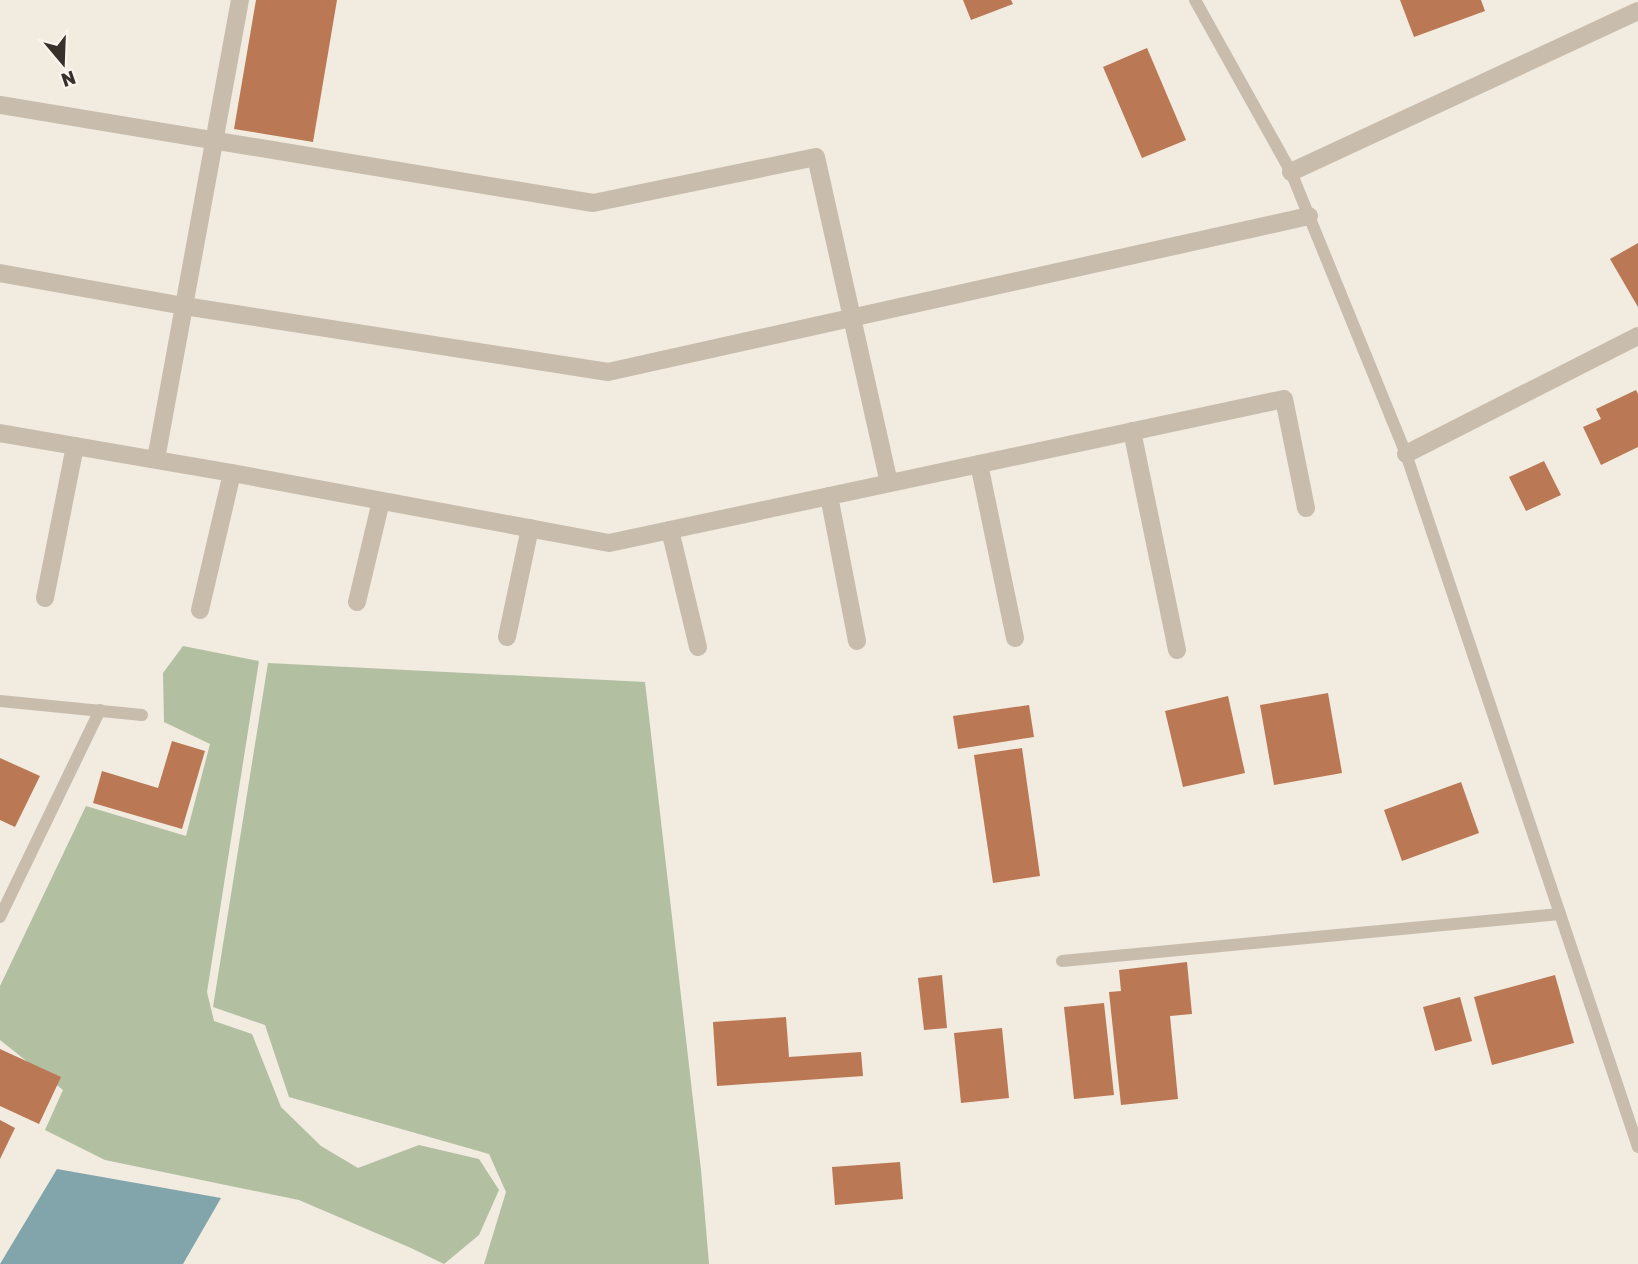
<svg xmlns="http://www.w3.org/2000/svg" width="1638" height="1264" viewBox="0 0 1638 1264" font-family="Rubik,sans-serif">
<rect width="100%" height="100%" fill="#f1ebe0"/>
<g fill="#b2bfa1">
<path d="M183 646 259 661 207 992 214 1021 252 1034 281 1107 321 1146 358 1168 419 1145 479 1159 499 1190 479 1235 444 1264 411 1248 299 1200 105 1160 45 1130 63 1090 0 1040V986L86 806 186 836 210 744 164 722 163 673Z"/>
<path d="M268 663 645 682 701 1170 709 1264H484L506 1192 489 1154 289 1097 265 1025 213 1007Z"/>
</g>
<path fill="#82a5ab" d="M57 1169 221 1198 183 1264H0Z"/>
<g fill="#ba7855">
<path d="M256 0H337L313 142 234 129Z"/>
<path d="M963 0H1011L1013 4 971 20Z"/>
<path d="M1400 0H1481L1485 11 1414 37Z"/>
<path d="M1147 48 1186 140 1142 158 1103 67Z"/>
<path d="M1638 243V307L1610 259Z"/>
<path d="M1636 390 1638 394V447L1601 465 1583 427 1601 419 1596 409Z"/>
<path d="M1544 461 1561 495 1526 511 1509 477Z"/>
<path d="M1328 693 1342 773 1274 785 1260 705Z"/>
<path d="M1228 696 1245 773 1183 787 1165 711Z"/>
<path d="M1029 705 1034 737 958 749 953 716Z"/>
<path d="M172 741 205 751 182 829 93 803 102 771 158 788Z"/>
<path d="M1022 748 1040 876 993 883 974 755Z"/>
<path d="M0 758 40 776 15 827 0 820Z"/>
<path d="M1461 782 1479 833 1402 861 1384 810Z"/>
<path d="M1187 962 1192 1014 1170 1016 1178 1099 1121 1105 1109 992 1121 991 1119 970Z"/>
<path d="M942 975 947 1028 924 1030 918 978Z"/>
<path d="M1555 975 1574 1043 1492 1065 1474 997Z"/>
<path d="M1460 997 1472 1041 1435 1051 1423 1007Z"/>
<path d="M1104 1003 1114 1095 1074 1099 1064 1007Z"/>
<path d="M786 1017 789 1057 861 1052 863 1076 717 1086 713 1022Z"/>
<path d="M1002 1028 1009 1098 961 1103 954 1033Z"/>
<path d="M0 1049 61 1077 39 1124 0 1106Z"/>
<path d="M0 1120 15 1128 0 1159Z"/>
<path d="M900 1162 903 1199 835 1205 832 1167Z"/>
</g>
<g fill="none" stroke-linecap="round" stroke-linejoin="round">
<g stroke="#c8bcad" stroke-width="12">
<path d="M1195 0 1291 172 1406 454 1638 1147"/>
<path d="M0 701 142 715"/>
<path d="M0 917 100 710"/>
<path d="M1062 961 1560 914"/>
</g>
<g stroke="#c8bcad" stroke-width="18">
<path d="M0 105 593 203 816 157 889 483"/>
<path d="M1291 172 1638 11"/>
<path d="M0 273 184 306 608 372 1309 216"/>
<path d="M1132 431 1177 650"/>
<path d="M0 433 232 473 609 543 1284 399 1306 508"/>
<path d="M1406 454 1638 336"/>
<path d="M156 459 240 0"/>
<path d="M979 464 1015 638"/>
<path d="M829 496 857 641"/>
<path d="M670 530 698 647"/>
<path d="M45 598 75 446"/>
<path d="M357 602 381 501"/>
<path d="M200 610 232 473"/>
<path d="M507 637 530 528"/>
</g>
</g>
<g transform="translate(63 63) rotate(161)" stroke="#f9f4ec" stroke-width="5" paint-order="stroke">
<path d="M0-5L12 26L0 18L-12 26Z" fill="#37302b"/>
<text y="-10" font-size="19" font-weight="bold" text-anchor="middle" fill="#37302b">N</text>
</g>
</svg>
